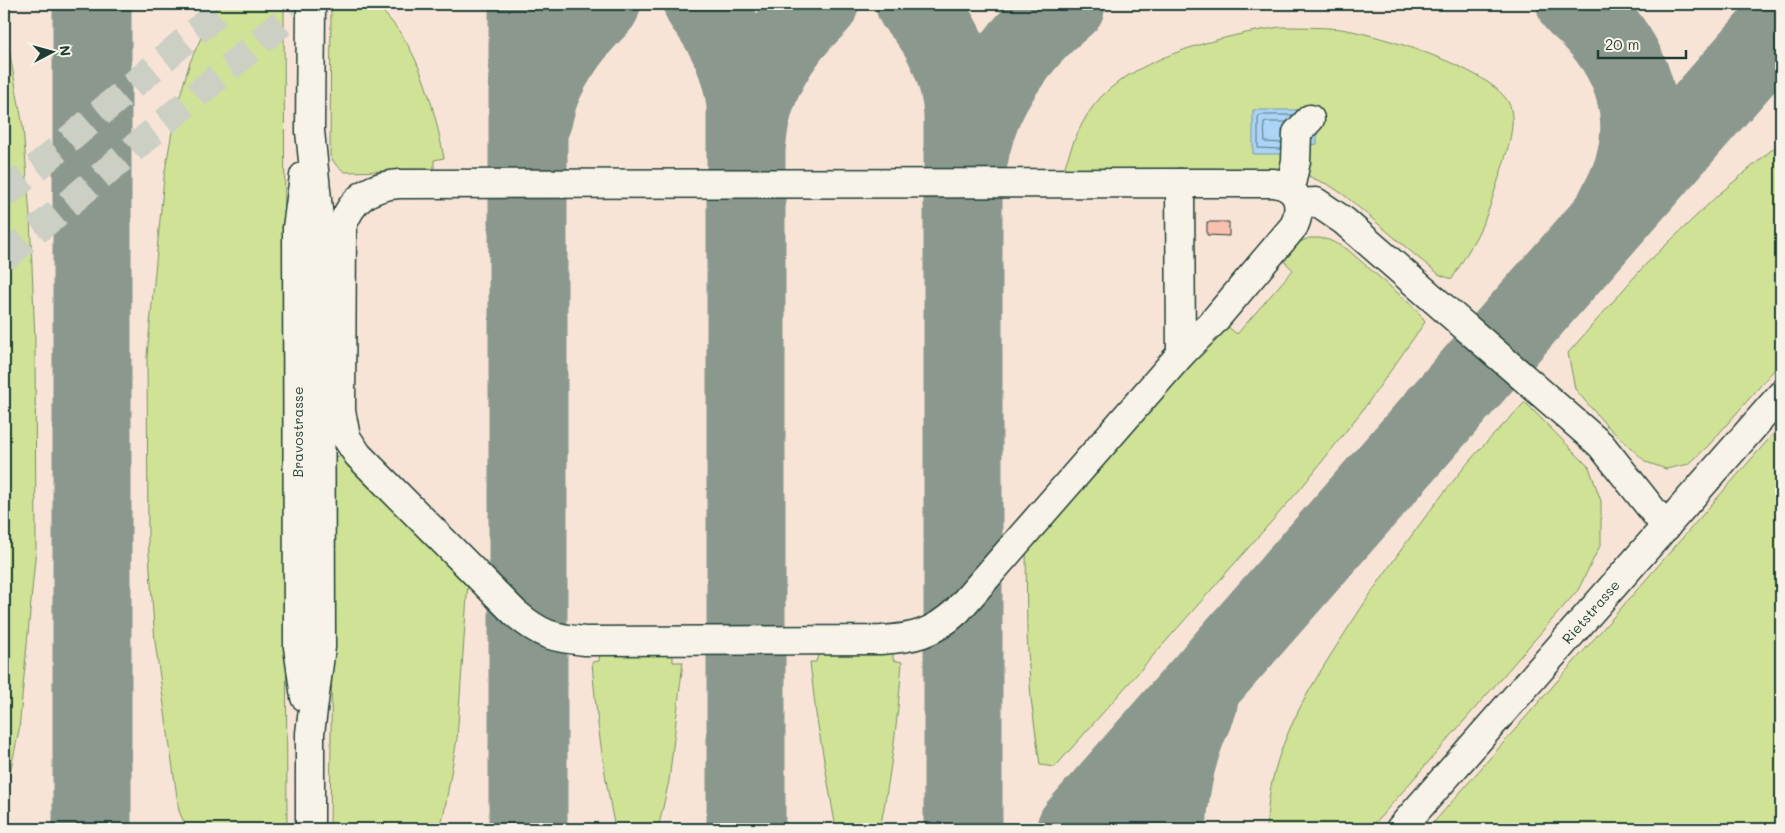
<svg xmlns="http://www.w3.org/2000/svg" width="1785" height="833" viewBox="0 0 1785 833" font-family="Mali,sans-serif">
<rect width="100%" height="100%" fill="#f7f3e8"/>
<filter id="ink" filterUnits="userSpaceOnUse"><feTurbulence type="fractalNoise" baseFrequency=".02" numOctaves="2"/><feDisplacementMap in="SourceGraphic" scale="10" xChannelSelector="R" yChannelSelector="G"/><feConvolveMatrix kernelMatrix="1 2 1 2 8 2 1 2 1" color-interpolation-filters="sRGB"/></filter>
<g filter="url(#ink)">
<rect fill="#f8e4d7" x="4" y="4" width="1777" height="825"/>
<g fill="#d0e296" stroke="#789065">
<path d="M219 4H284L287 829H187L179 811 155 642 148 540 147 356 164 177 176 109 190 62 213 11Z"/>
<path d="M331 4H376C384 13 392 21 399 31 424 66 436 117 444 158L434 160V170L345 172 336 165 330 156Z"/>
<path d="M1280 27C1300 27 1321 27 1341 29 1376 34 1503 71 1511 109 1515 127 1508 148 1503 165 1498 180 1494 194 1489 209 1480 233 1465 257 1452 279L1440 275 1421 260 1344 195 1329 185 1310 177 1306 170 1308 134 1317 133V110H1295L1288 163 1278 173 1063 172C1072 145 1081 118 1101 97 1140 56 1225 35 1280 27Z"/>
<path d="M4 29 8 44 23 127 30 216 35 340 36 548 19 730 4 802Z"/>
<path d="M1781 142V362L1709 445 1689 464 1666 469 1646 462 1605 424 1575 389 1568 353 1644 266 1718 195Z"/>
<path d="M1309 238H1320L1329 240 1347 249 1416 309 1425 322 1365 407 1302 487 1055 767 1040 765 1031 699 1027 634 1026 550 1223 323 1237 334 1293 270 1282 259 1298 243Z"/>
<path d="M1525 402 1589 467 1601 501V544L1578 590 1370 829H1267C1266 752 1311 685 1352 622 1385 571 1420 522 1458 475 1478 449 1503 426 1525 402Z"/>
<path d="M1781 425V829H1428Z"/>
<path d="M337 456 344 457 468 582 457 739 444 814 439 829H330L334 459Z"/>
<path d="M673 651V662H683L669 781 658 829H615C604 774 596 718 592 662L599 661 600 652Z"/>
<path d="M893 651V660L902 662C898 718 891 773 880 829H836L816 714 810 662H816L819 652Z"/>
</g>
<path fill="#abd4f6" stroke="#7398a8" d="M1253 110H1310L1317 114V144L1310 145V154H1253Z"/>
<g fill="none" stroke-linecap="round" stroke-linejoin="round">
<g stroke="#577982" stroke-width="1">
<path d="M1282 143 1265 142 1264 123 1266 122H1287"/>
<path d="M1281 149 1258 148V117L1260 115H1293"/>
</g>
<g stroke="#8b988e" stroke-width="79">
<path d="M92 4V829"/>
<path d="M528 4V829"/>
<path d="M703 4C727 34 742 67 746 105V829"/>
<path d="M915 4C944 33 960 73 963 114V829"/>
<path d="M1576 4C1639 58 1661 132 1616 207"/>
<path d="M533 118C535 109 537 100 540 92 554 57 575 30 601 4"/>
<path d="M747 140C752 86 780 40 819 4"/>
<path d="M968 162C977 99 1017 44 1066 4"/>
<path d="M1076 829 1781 24"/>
<path d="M1167 829C1169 785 1178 744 1198 704"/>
</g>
</g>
<path fill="#f9c0af" stroke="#1f3d34" d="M1207 222H1229V236L1207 235Z"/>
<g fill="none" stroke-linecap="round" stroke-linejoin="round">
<g stroke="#cccfc4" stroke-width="28" stroke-dasharray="28 14" stroke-linecap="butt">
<path d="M4 195 228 4"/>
<path d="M4 258 304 4"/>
</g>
<g stroke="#1f3d34" stroke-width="31">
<g id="minor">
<path d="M304 176 297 228 298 647 305 697"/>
<path d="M1180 183 1181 354 957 611C932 634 914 638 881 640L585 641C553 638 541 635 515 613L358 455 346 437 341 411 342 227C351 199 371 186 399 184Z"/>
<path d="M1180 183H1274C1299 187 1303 205 1294 226L1213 322 1181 354"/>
<path d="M1290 189 1296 161 1297 133 1310 119"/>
<path d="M1299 203 1316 202 1344 221 1601 445 1666 527"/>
<path d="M310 829V733L321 647 320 229 310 131 311 4"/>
<path d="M1400 829 1781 395"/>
</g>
</g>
<use href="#minor" stroke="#f7f3e8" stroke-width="28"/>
</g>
</g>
<g text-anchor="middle" stroke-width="4" stroke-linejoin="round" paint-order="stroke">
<g font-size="14" fill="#1f3d34" stroke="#f7f3e8">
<text transform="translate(298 432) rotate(-90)" y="5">Bravostrasse</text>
<text transform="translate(1591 612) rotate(-49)" y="5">Rietstrasse</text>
</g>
</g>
<rect width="1785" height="833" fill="none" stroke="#f7f3e8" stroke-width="20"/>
<rect x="10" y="10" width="1765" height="813" fill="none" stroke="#1f3d34" stroke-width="2" filter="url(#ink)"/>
<g transform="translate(52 52) rotate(84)" stroke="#f7f3e8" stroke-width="4" paint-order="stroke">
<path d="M0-4L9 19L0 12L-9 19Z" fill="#1f3d34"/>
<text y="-8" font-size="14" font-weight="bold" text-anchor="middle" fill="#1f3d34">N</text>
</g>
<path d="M1598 50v8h88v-8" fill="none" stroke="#1f3d34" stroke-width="2.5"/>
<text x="1605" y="50" font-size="15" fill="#1f3d34" stroke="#f7f3e8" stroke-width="4" paint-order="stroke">20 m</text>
</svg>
